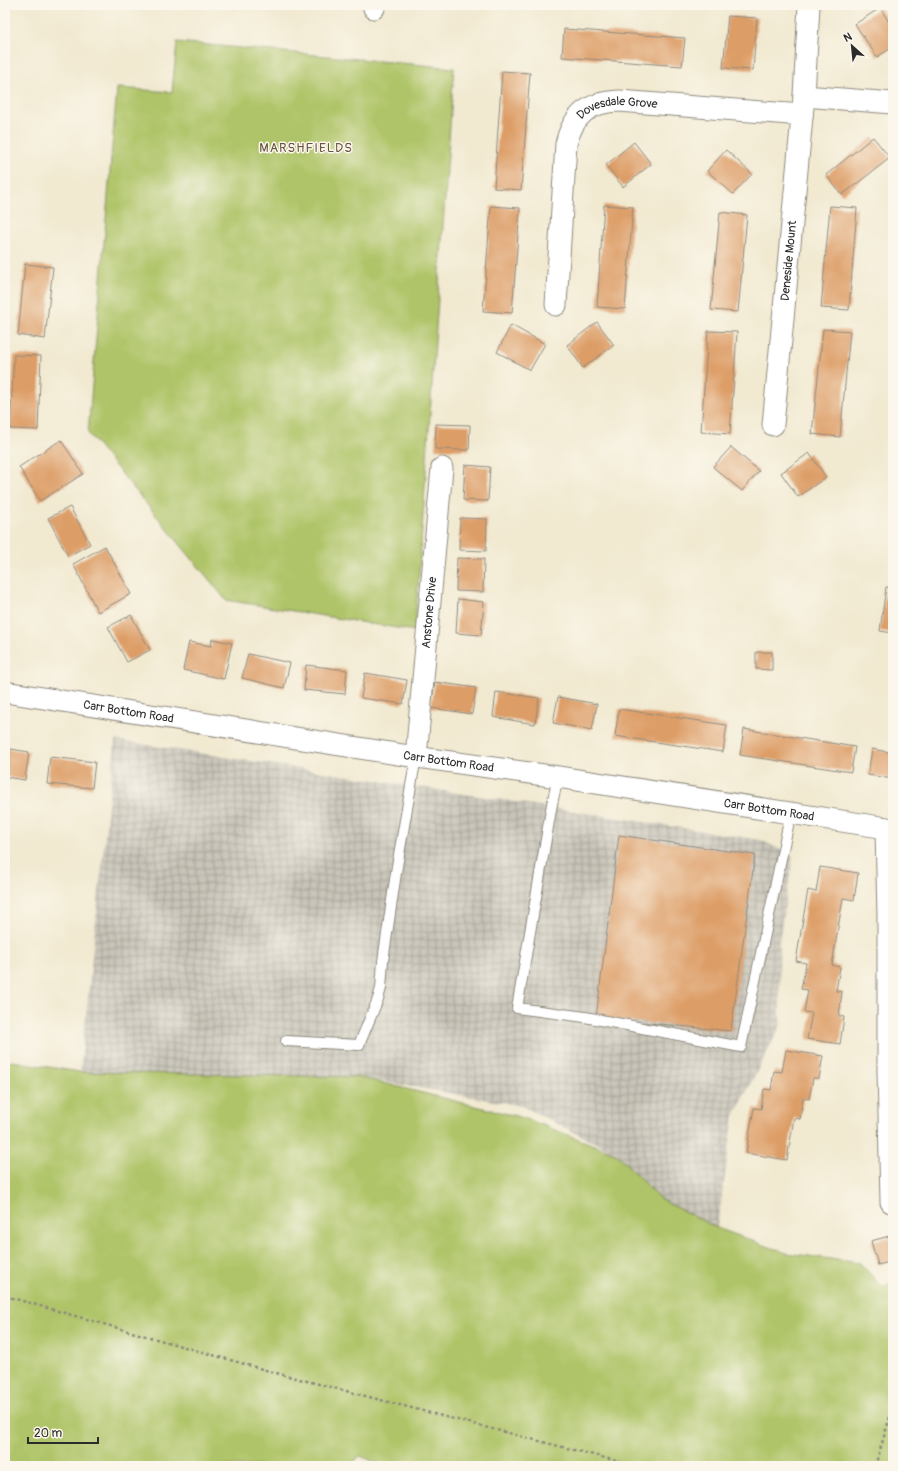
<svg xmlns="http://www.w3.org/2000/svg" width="898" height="1471" viewBox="0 0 898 1471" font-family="Pangolin,sans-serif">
<defs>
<pattern id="industrial-grid" width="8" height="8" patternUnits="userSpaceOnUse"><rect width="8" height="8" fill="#c8c4b8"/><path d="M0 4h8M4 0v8" fill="none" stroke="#a39f96"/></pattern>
</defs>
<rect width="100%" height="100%" fill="#fbf7ec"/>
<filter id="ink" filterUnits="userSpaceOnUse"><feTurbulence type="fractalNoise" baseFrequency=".025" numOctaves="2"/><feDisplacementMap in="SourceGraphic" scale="8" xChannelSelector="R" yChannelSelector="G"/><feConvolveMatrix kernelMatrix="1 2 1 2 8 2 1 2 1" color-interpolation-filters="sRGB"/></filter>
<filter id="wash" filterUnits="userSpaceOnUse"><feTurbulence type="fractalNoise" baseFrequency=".012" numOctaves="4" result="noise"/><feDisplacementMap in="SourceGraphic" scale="16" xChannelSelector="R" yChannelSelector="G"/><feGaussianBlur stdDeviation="0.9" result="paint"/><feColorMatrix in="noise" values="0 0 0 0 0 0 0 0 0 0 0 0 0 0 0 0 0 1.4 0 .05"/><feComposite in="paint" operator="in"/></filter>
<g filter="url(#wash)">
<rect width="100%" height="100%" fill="#f1e9d0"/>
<path fill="url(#industrial-grid)" d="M115 740 761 840 793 856 779 941 780 1027 734 1116 717 1228 660 1199 617 1154 522 1106 358 1077 80 1072Z"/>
<g fill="#afc468" stroke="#6d784a">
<path d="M177 42 454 68 415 631 226 600 88 433 117 88 172 92Z"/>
<path d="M5 1060 80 1072 358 1077 524 1118 617 1154 660 1199 717 1228 786 1253 860 1263 881 1286 893 1284V1466H385L360 1456 349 1466H5Z"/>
</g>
<g id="blocks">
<g fill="#dd9d66">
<path d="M880 8 893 28V47L877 57 855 24Z"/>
<path d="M728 16 757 18 753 70 723 68Z"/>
<path d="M564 29 685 38 682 66 562 57Z"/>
<path d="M502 71 530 73 521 190 494 188Z"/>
<path d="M873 137 890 158 842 195 826 175Z"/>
<path d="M634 142 651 164 623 187 606 165Z"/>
<path d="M726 150 752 174 733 194 707 171Z"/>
<path d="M604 205 633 207 625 309 597 307Z"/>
<path d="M491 206 520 208 512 313 483 311Z"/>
<path d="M830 206 857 208 849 310 821 308Z"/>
<path d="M720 212 747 215 738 312 711 310Z"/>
<path d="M25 264 53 267 45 339 18 335Z"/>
<path d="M597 322 614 345 583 368 567 345Z"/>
<path d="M511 325 545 344 530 370 497 352Z"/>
<path d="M823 329 850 331 840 437 812 434Z"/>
<path d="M708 331 737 332 730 434 701 432Z"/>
<path d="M14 355 41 356 38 430 10 429Z"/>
<path d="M436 424 470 425 469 450 435 449Z"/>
<path d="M61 440 83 474 40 501 19 467Z"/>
<path d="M731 447 759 471 742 491 713 467Z"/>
<path d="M809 453 826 477 798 497 781 473Z"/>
<path d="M465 465 490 467 488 501 463 500Z"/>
<path d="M70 507 90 544 68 556 48 518Z"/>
<path d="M460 518 487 519 486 551 459 550Z"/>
<path d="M105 546 131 594 98 612 73 564Z"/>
<path d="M457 558 484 559 483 592 456 591Z"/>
<path d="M886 587 893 588V633L880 631Z"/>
<path d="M458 599 484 602 481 635 456 633Z"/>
<path d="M131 615 150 650 127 662 108 627Z"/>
<path d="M212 639 232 643 224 679 183 670 189 642 211 646Z"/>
<path d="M756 652H772V670L756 669Z"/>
<path d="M248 654 290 663 284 688 242 678Z"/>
<path d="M306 665 347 670 345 694 304 690Z"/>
<path d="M365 673 407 680 403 704 361 698Z"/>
<path d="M435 682 476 688 472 714 431 708Z"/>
<path d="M496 692 539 698 535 724 493 717Z"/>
<path d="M558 697 597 704 592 730 553 723Z"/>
<path d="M619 709 727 725 723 752 615 736Z"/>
<path d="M744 729 855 747 851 772 740 755Z"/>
<path d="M5 748 29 752 25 780 5 777Z"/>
<path d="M872 749 893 753V779L868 775Z"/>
<path d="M50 757 95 762 92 788 47 784Z"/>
<path d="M619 835 755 855 731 1031 596 1018Z"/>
<path d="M5 858H10L6 880H5Z"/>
<path d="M820 867 858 873 854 900 843 898 832 965 840 967 836 991 842 992 839 1016 844 1017 840 1044 807 1039 812 1013 804 1012 808 990 801 989 806 963 796 961 808 890 816 892Z"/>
<path d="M786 1050 823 1056 819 1078H813L809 1099 803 1098 800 1119 794 1118 787 1160 746 1153 754 1108 761 1109 764 1089 771 1090 774 1071 782 1072Z"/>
<path d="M893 1235V1261L878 1265 871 1241Z"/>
</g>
</g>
</g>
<g filter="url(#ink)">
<use href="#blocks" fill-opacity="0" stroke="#8e8a7e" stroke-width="1"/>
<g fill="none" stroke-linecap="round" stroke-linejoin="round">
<g stroke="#8e8a7e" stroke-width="12">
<g id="service">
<path d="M558 777 552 804 517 1008 585 1017 741 1047 791 812"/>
<path d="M286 1041 359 1045 378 999 381 988 383 961 397 866 416 757"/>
</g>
</g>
<g stroke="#8e8a7e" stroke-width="23">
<g id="minor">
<path d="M809 5 804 96 893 103"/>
<path d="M374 8 375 5"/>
<path id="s1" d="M556 305 566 144C573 115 589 102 619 101L802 115"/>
<path id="s2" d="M773 425 804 96"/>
<path id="s3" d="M5 692 416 757 558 777 893 829"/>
<path id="s4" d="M416 757 442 468"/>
<path d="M886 828 888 916V1070L891 1202"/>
</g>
</g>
<g stroke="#8e8a7e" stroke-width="2.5" stroke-dasharray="3 3" stroke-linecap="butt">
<path d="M5 1296 276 1373 636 1466"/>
<path d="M875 1466 893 1407"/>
</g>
<use href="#service" stroke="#fff" stroke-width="10"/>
<use href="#minor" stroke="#fff" stroke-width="21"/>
</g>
</g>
<g text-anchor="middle" stroke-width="3" stroke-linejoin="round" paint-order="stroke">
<g font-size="12" fill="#2b2b2b" stroke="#fbf7ec">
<text dy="4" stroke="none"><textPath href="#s1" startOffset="233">Dovesdale Grove</textPath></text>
<text dy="4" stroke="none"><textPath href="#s2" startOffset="165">Deneside Mount</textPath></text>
<text dy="4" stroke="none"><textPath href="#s4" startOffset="145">Anstone Drive</textPath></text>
<text dy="4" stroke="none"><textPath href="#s3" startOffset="125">Carr Bottom Road</textPath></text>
<text dy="4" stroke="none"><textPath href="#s3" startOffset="449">Carr Bottom Road</textPath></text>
<text dy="4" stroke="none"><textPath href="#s3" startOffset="773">Carr Bottom Road</textPath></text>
</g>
<g font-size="13" letter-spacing="1" fill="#695340" stroke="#fbf7ec">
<text x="306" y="152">MARSHFIELDS</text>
</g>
</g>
<rect width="898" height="1471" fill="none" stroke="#fbf7ec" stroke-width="20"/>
<g transform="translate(852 46) rotate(333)" stroke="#fbf7ec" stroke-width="3" paint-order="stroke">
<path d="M0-3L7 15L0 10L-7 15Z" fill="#2b2b2b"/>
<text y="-6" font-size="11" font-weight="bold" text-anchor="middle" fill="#2b2b2b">N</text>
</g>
<path d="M28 1437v6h70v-6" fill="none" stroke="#2b2b2b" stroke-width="2"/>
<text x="34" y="1437" font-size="12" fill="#2b2b2b" stroke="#fbf7ec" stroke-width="3" paint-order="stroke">20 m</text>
</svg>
